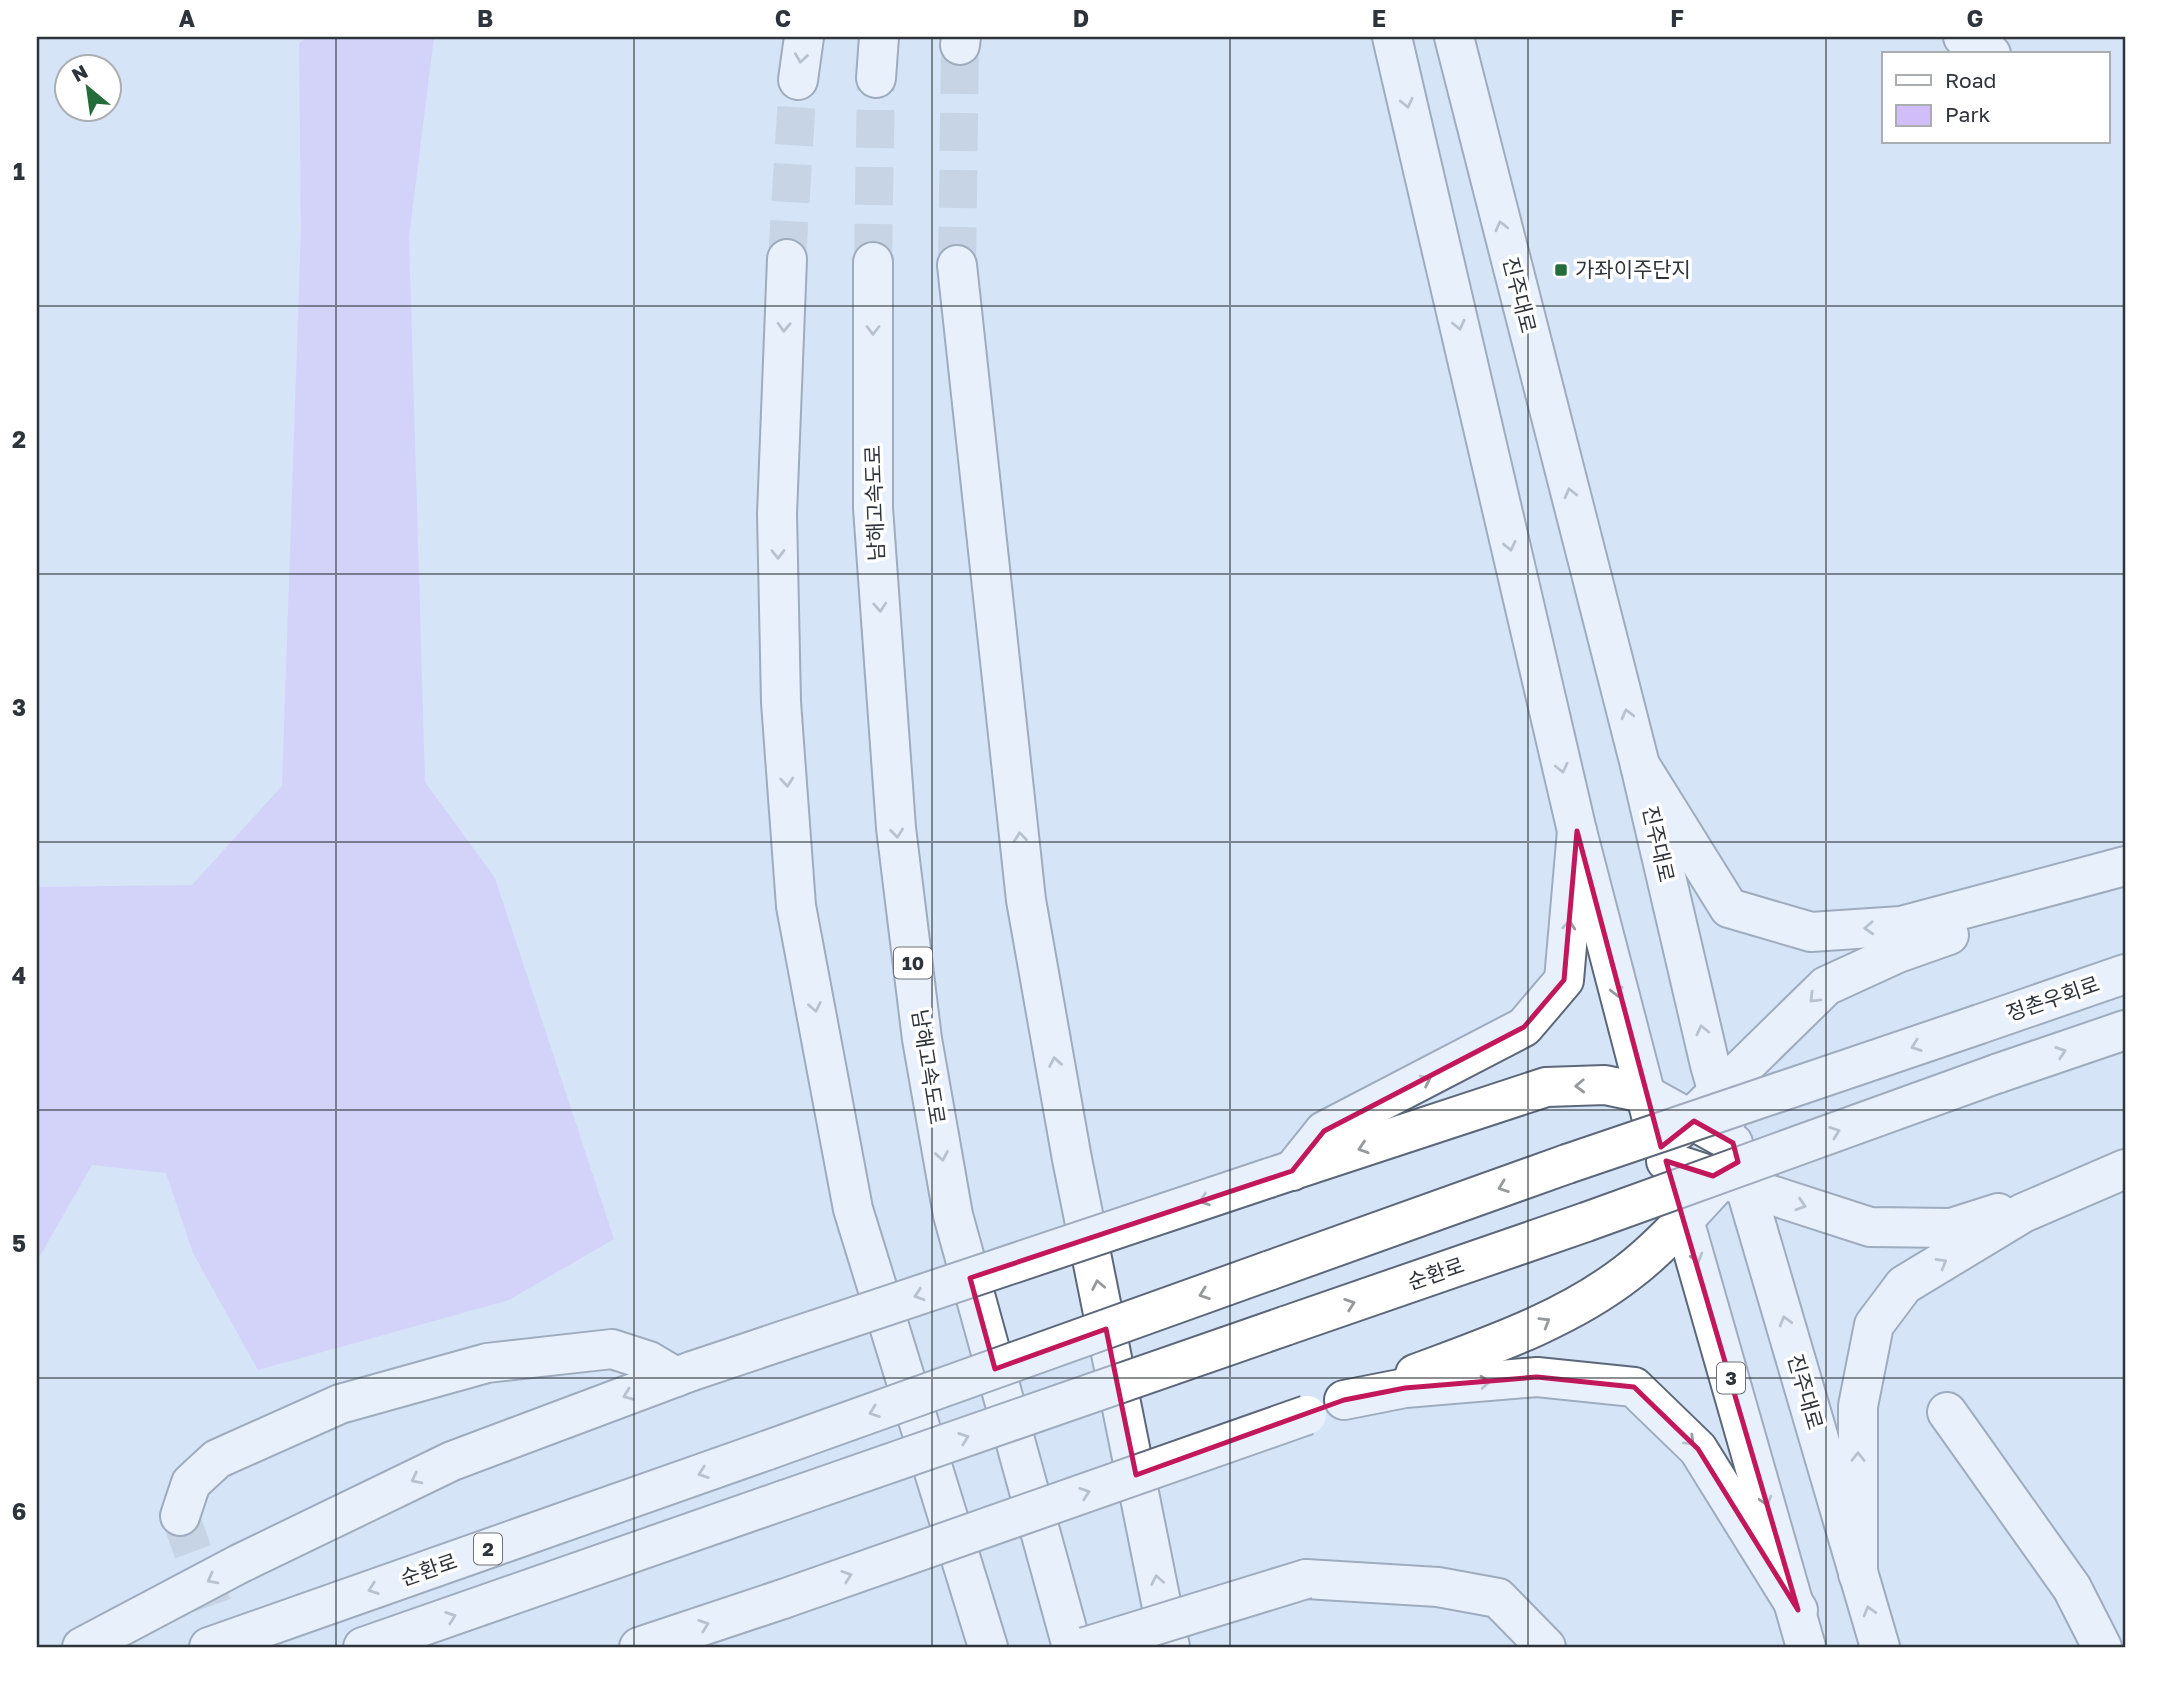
<svg xmlns="http://www.w3.org/2000/svg" width="2162" height="1684" viewBox="0 0 2162 1684" font-family="'Golos Text','Noto Sans KR',sans-serif">
<rect width="100%" height="100%" fill="#d5e4f7"/>
<path fill="#d0bdfa" d="M306 37H434L409 237 425 782 495 878 614 1239 509 1300 258 1370 193 1253 166 1173 92 1165 37 1261V887L192 885 282 786 301 230 299 44Z"/>
<g fill="none" stroke-linecap="round" stroke-linejoin="round">
<path stroke="#b4c1d1" stroke-width="38" stroke-dasharray="38 19" stroke-linecap="butt" d="M180 1516 228 1647"/>
<g stroke="#b4c1d1" stroke-width="38" stroke-dasharray="38 19" stroke-linecap="butt">
<path d="M787 259 798 80"/>
<path d="M873 262 876 78"/>
<path d="M957 265 960 45"/>
</g>
<g stroke="#5c6879" stroke-width="42">
<g id="minor">
<path d="M1963 37 1991 54"/>
<path d="M1947 1412 2072 1588 2102 1647"/>
<path d="M180 1516 191 1483 217 1459 340 1404 487 1363 612 1349 649 1361 676 1377"/>
<path d="M1306 1579 1438 1587 1498 1598 1546 1647"/>
</g>
</g>
<g stroke="#5c6879" stroke-width="42">
<g id="tertiary">
<path d="M1392 37 1577 831 1653 1123"/>
<path d="M1454 37 1640 765 1710 1065 1726 1121"/>
</g>
</g>
<g stroke="#5c6879" stroke-width="42">
<g id="primary">
<path d="M1737 1159 1880 1647"/>
<path d="M1676 1192 1806 1647"/>
</g>
</g>
<g stroke="#5c6879" stroke-width="42">
<g id="trunk">
<path d="M1640 765 1729 908 1811 932 1901 926 2125 866"/>
<path d="M1980 1024 2125 974"/>
<path d="M1996 1074 2125 1030"/>
<path d="M1679 1130 1826 986 1898 953 1949 935"/>
<path d="M1666 1161 1870 1227 1951 1228 1998 1213"/>
<path d="M1292 1171 1324 1131 1524 1027 1564 980 1577 831"/>
<path d="M1269 1178 1546 1087 1605 1085 1643 1093 1733 1143"/>
<path d="M1268 1271 1567 1164"/>
<path d="M1285 1326 1586 1222"/>
<path d="M1415 1374C1487 1347 1565 1321 1627 1273 1668 1242 1701 1200 1737 1163"/>
<path d="M1344 1400 1405 1388 1537 1377 1634 1387 1698 1449 1798 1610"/>
<path d="M1858 1574V1406L1874 1325 1904 1285 2023 1213 2125 1169"/>
<path d="M82 1647 239 1564 452 1461 692 1371"/>
<path d="M209 1647 768 1450"/>
<path d="M363 1647 784 1500"/>
<path d="M639 1647 783 1599"/>
</g>
</g>
<g stroke="#5c6879" stroke-width="42">
<g id="motorway">
<path d="M960 45 961 37"/>
<path d="M876 78 879 37"/>
<path d="M798 80 804 37"/>
<path d="M787 259 777 514 781 702 796 906 853 1209 988 1647"/>
<path d="M873 262V508L896 828 922 1039 953 1215 1072 1647"/>
<path d="M957 265 1026 900 1072 1159 1170 1647"/>
</g>
</g>
<use href="#minor" stroke="#fff" stroke-width="38"/>
<use href="#tertiary" stroke="#fff" stroke-width="38"/>
<use href="#primary" stroke="#fff" stroke-width="38"/>
<use href="#trunk" stroke="#fff" stroke-width="38"/>
<use href="#motorway" stroke="#fff" stroke-width="38"/>
<g stroke="#5c6879" stroke-width="42" stroke-linecap="butt">
<path id="minor-bridge" d="M1085 1647 1306 1579"/>
</g>
<g stroke="#5c6879" stroke-width="42" stroke-linecap="butt">
<g id="trunk-bridge">
<path d="M1567 1164 1980 1024"/>
<path d="M1586 1222 1996 1074"/>
<path d="M692 1371 1269 1178"/>
<path d="M768 1450 1268 1271"/>
<path d="M784 1500 1285 1326"/>
<path d="M783 1599 1307 1415"/>
</g>
</g>
<use href="#minor-bridge" stroke="#fff" stroke-width="38"/>
<use href="#trunk-bridge" stroke="#fff" stroke-width="38"/>
</g>
<defs><path id="oneway-chevron" d="M-2-3.5L2.5 0L-2 3.5" fill="none" stroke-width="1.6" stroke-linecap="round" stroke-linejoin="round" transform="scale(1.75)"/></defs>
<g stroke="#969a9d">
<use href="#oneway-chevron" transform="translate(801 58) rotate(98)"/>
<use href="#oneway-chevron" transform="translate(1407 103) rotate(77)"/>
<use href="#oneway-chevron" transform="translate(1501 226) rotate(-104)"/>
<use href="#oneway-chevron" transform="translate(1459 325) rotate(77)"/>
<use href="#oneway-chevron" transform="translate(784 327) rotate(92)"/>
<use href="#oneway-chevron" transform="translate(873 330) rotate(90)"/>
<use href="#oneway-chevron" transform="translate(1570 493) rotate(-104)"/>
<use href="#oneway-chevron" transform="translate(1510 546) rotate(77)"/>
<use href="#oneway-chevron" transform="translate(778 554) rotate(89)"/>
<use href="#oneway-chevron" transform="translate(880 607) rotate(86)"/>
<use href="#oneway-chevron" transform="translate(1627 714) rotate(-104)"/>
<use href="#oneway-chevron" transform="translate(1562 768) rotate(77)"/>
<use href="#oneway-chevron" transform="translate(787 782) rotate(86)"/>
<use href="#oneway-chevron" transform="translate(897 833) rotate(84)"/>
<use href="#oneway-chevron" transform="translate(1020 837) rotate(-96)"/>
<use href="#oneway-chevron" transform="translate(1569 925) rotate(-85)"/>
<use href="#oneway-chevron" transform="translate(1869 928) rotate(177)"/>
<use href="#oneway-chevron" transform="translate(1617 992) rotate(76)"/>
<use href="#oneway-chevron" transform="translate(1814 998) rotate(135)"/>
<use href="#oneway-chevron" transform="translate(815 1007) rotate(79)"/>
<use href="#oneway-chevron" transform="translate(1702 1030) rotate(-103)"/>
<use href="#oneway-chevron" transform="translate(1916 1046) rotate(161)"/>
<use href="#oneway-chevron" transform="translate(2061 1052) rotate(-19)"/>
<use href="#oneway-chevron" transform="translate(1055 1062) rotate(-100)"/>
<use href="#oneway-chevron" transform="translate(1426 1080) rotate(-26)"/>
<use href="#oneway-chevron" transform="translate(1580 1086) rotate(178)"/>
<use href="#oneway-chevron" transform="translate(1835 1132) rotate(-20)"/>
<use href="#oneway-chevron" transform="translate(1363 1148) rotate(162)"/>
<use href="#oneway-chevron" transform="translate(942 1156) rotate(80)"/>
<use href="#oneway-chevron" transform="translate(1503 1187) rotate(160)"/>
<use href="#oneway-chevron" transform="translate(1204 1200) rotate(162)"/>
<use href="#oneway-chevron" transform="translate(1801 1205) rotate(18)"/>
<use href="#oneway-chevron" transform="translate(1697 1258) rotate(74)"/>
<use href="#oneway-chevron" transform="translate(1942 1263) rotate(-30)"/>
<use href="#oneway-chevron" transform="translate(1098 1285) rotate(-101)"/>
<use href="#oneway-chevron" transform="translate(1204 1294) rotate(160)"/>
<use href="#oneway-chevron" transform="translate(919 1295) rotate(162)"/>
<use href="#oneway-chevron" transform="translate(1350 1304) rotate(-19)"/>
<use href="#oneway-chevron" transform="translate(1785 1321) rotate(-106)"/>
<use href="#oneway-chevron" transform="translate(1545 1322) rotate(-31)"/>
<use href="#oneway-chevron" transform="translate(1485 1382) rotate(-5)"/>
<use href="#oneway-chevron" transform="translate(628 1395) rotate(159)"/>
<use href="#oneway-chevron" transform="translate(874 1412) rotate(160)"/>
<use href="#oneway-chevron" transform="translate(964 1438) rotate(-19)"/>
<use href="#oneway-chevron" transform="translate(1690 1441) rotate(44)"/>
<use href="#oneway-chevron" transform="translate(1858 1457) rotate(-90)"/>
<use href="#oneway-chevron" transform="translate(703 1473) rotate(161)"/>
<use href="#oneway-chevron" transform="translate(416 1479) rotate(154)"/>
<use href="#oneway-chevron" transform="translate(1085 1493) rotate(-19)"/>
<use href="#oneway-chevron" transform="translate(1766 1501) rotate(74)"/>
<use href="#oneway-chevron" transform="translate(847 1576) rotate(-19)"/>
<use href="#oneway-chevron" transform="translate(212 1579) rotate(152)"/>
<use href="#oneway-chevron" transform="translate(1157 1580) rotate(-101)"/>
<use href="#oneway-chevron" transform="translate(373 1589) rotate(161)"/>
<use href="#oneway-chevron" transform="translate(1869 1611) rotate(-106)"/>
<use href="#oneway-chevron" transform="translate(451 1617) rotate(-19)"/>
<use href="#oneway-chevron" transform="translate(704 1625) rotate(-19)"/>
</g>
<path d="M0 0H2162V1684H0ZM1577 831 1661 1147 1694 1121 1733 1143 1738 1162 1713 1176 1666 1161 1798 1610 1698 1449 1634 1387 1537 1377 1405 1388 1344 1400 1136 1475 1106 1329 995 1369 970 1278 1292 1171 1324 1131 1524 1027 1564 980Z" fill="#d5e4f7" fill-opacity=".55" fill-rule="evenodd"/>
<path fill="none" stroke="#c2185b" stroke-width="5" stroke-linejoin="round" d="M1577 831 1661 1147 1694 1121 1733 1143 1738 1162 1713 1176 1666 1161 1798 1610 1698 1449 1634 1387 1537 1377 1405 1388 1344 1400 1136 1475 1106 1329 995 1369 970 1278 1292 1171 1324 1131 1524 1027 1564 980Z"/>
<path fill="none" stroke="#2e343b" stroke-width="2" stroke-opacity="0.55" d="M336 37V1647M634 37V1647M932 37V1647M1230 37V1647M1528 37V1647M1826 37V1647M37 306H2125M37 574H2125M37 842H2125M37 1110H2125M37 1378H2125"/>
<rect fill="#246d3b" stroke="#fff" stroke-width="2.5" x="1554" y="263" width="14" height="14" rx="3.5"/>
<g text-anchor="middle" stroke-width="7" stroke-linejoin="round" paint-order="stroke">
<g fill="#fff" stroke="#6d7176" stroke-width="2">
<rect x="894" y="947.5" width="38" height="31" rx="5"/>
<rect x="1717" y="1362.5" width="28" height="31" rx="5"/>
<rect x="474" y="1533.5" width="28" height="31" rx="5"/>
</g>
<g font-size="19" font-weight="bold" fill="#2e343b">
<text x="913" y="970">10</text>
<text x="1731" y="1385">3</text>
<text x="488" y="1556">2</text>
</g>
<g font-size="21" fill="#2e343b" stroke="#fff" text-anchor="start">
<text x="1575" y="277">가좌이주단지</text>
</g>
<g font-size="21" fill="#2e343b" stroke="#fff">
<text transform="translate(1519 295) rotate(76)" y="7">진주대로</text>
<text transform="translate(875 503) rotate(-92)" y="7">남해고속도로</text>
<text transform="translate(1658 844) rotate(77)" y="7">진주대로</text>
<text transform="translate(2053 999) rotate(-19)" y="7">정촌우회로</text>
<text transform="translate(928 1067) rotate(81)" y="7">남해고속도로</text>
<text transform="translate(1436 1274) rotate(-19)" y="7">순환로</text>
<text transform="translate(1805 1392) rotate(74)" y="7">진주대로</text>
<text transform="translate(429 1570) rotate(-19)" y="7">순환로</text>
</g>
</g>
<rect width="2162" height="1684" fill="none" stroke="#ffffff" stroke-width="77"/>
<rect x="1882" y="52" width="228" height="91" fill="#ffffff" stroke="#abaeb1" stroke-width="2"/>
<rect x="1896" y="75" width="35" height="10" fill="#ffffff" stroke="#abaeb1" stroke-width="2"/>
<text x="1945" y="88" font-size="21" fill="#2e343b">Road</text>
<rect x="1896" y="105" width="35" height="21" fill="#d0bdfa" stroke="#abaeb1" stroke-width="2"/>
<text x="1945" y="122" font-size="21" fill="#2e343b">Park</text>
<g transform="translate(88 88) rotate(331)"><circle r="33" fill="#ffffff" stroke="#abaeb1" stroke-width="2"/>
<path d="M0-5L12 26L0 18L-12 26Z" fill="#246d3b"/>
<text y="-10" font-size="19" font-weight="bold" text-anchor="middle" fill="#2e343b">N</text>
</g>
<rect x="38" y="38" width="2086" height="1608" fill="none" stroke="#2e343b" stroke-width="2.5"/>
<g font-size="23" text-anchor="middle" font-weight="bold" fill="#2e343b">
<text x="187" y="27">A</text>
<text x="485" y="27">B</text>
<text x="783" y="27">C</text>
<text x="1081" y="27">D</text>
<text x="1379" y="27">E</text>
<text x="1677" y="27">F</text>
<text x="1975" y="27">G</text>
<text x="19" y="180">1</text>
<text x="19" y="448">2</text>
<text x="19" y="716">3</text>
<text x="19" y="984">4</text>
<text x="19" y="1252">5</text>
<text x="19" y="1520">6</text>
</g>
</svg>
